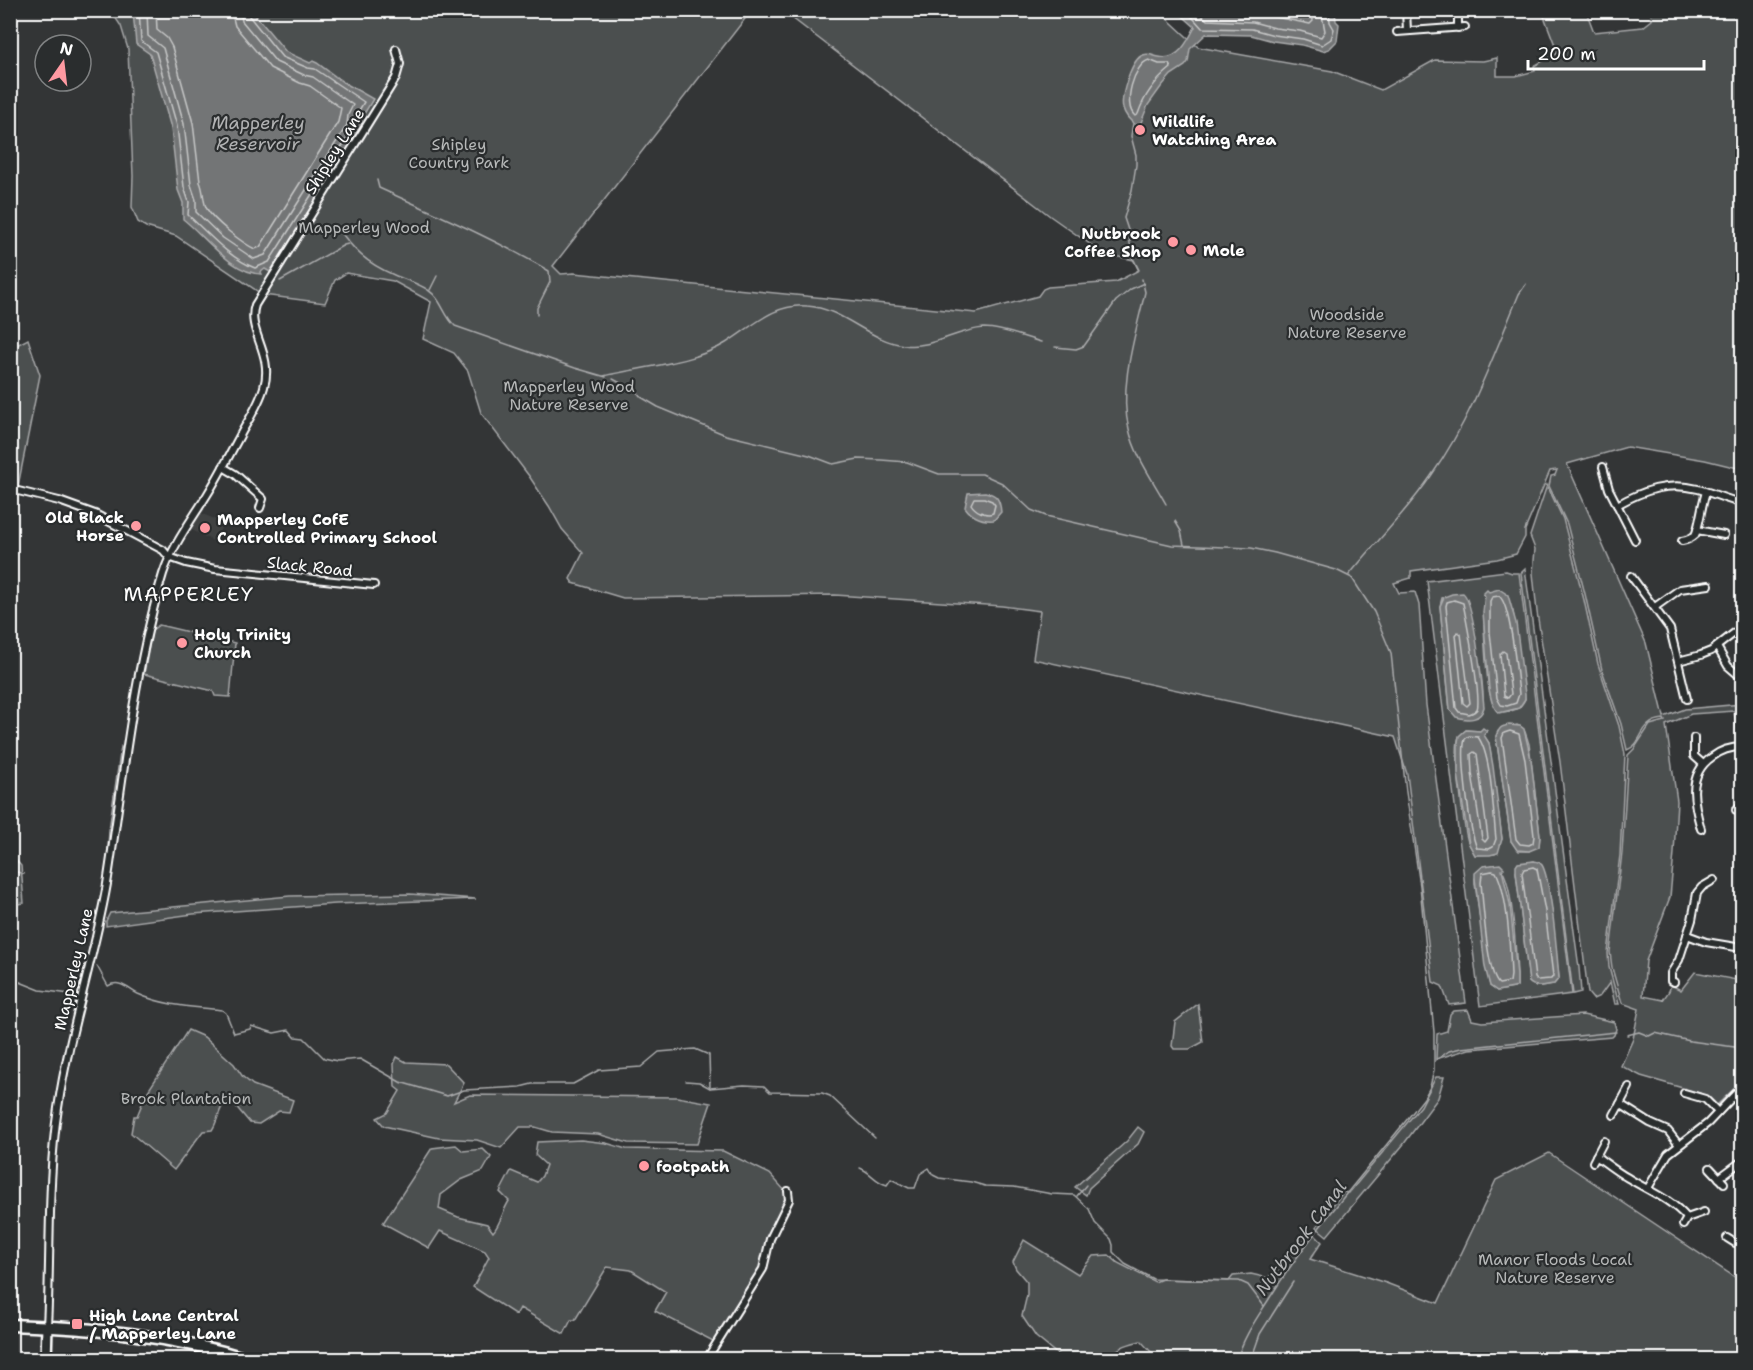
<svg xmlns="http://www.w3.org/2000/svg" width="1753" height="1370" viewBox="0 0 1753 1370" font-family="'Shantell Sans',sans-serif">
<rect width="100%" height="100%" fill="#333536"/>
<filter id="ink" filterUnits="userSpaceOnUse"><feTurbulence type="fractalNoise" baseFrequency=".0167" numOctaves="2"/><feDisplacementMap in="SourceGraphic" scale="12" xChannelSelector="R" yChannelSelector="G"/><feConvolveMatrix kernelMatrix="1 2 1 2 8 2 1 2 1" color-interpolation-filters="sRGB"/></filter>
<g filter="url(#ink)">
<path fill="#404243" d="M200 513 222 522 217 543 190 529Z"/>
<g fill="#4c4f50" stroke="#a6a7a8" stroke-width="1.5" fill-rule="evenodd">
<path d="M111 11H751L553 266 561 274 574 273 976 313 1038 296 1043 289 1048 287 1116 282 1139 270 1134 260 1104 254 1050 216 783 11H1159L1198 47 1332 71 1381 90 1435 60 1483 61 1497 58V76H1516L1535 71 1534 66 1558 53 1542 11H1586L1594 32 1643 27 1652 20 1651 11H1742V469L1705 460 1627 447 1567 464 1646 643 1664 717 1685 709 1742 704V693V743H1738L1734 711 1691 714 1666 725 1677 801 1674 853 1670 897 1646 961 1643 996 1663 1000 1669 991 1671 985 1681 990 1695 972 1742 981V1081L1717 1105 1700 1093 1641 1076 1621 1066 1633 1039 1639 1009 1622 1003 1612 968 1610 952 1622 853 1628 755 1634 749 1650 725 1665 721 1664 719C1638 721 1644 744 1627 750L1621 724 1602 670 1585 594 1567 524 1549 486 1551 476 1555 475 1557 470 1550 471 1525 530V537L1516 554 1497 559 1411 571V578L1394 583 1399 593 1415 592 1419 605 1426 705 1466 1003 1449 1005 1442 986 1433 982 1407 774 1395 737 1033 659 1040 611 1002 606 835 595 623 598 573 583 570 579 583 553 562 529 549 506 529 476 481 413 468 371 454 353 423 339 431 302 393 281 346 273 335 280 325 303 263 295 176 236 146 227 138 222 132 207 133 176 128 49 121 26Z"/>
<path d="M28 339 40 375 18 486 11 484V348Z"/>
<path d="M1547 485 1563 519 1584 600 1598 664 1619 726 1625 754 1620 855 1608 953 1609 967 1619 1004H1615L1610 982 1600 996 1593 999 1588 993 1560 762 1537 612 1533 573 1535 549 1530 536Z"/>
<path d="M1525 569 1579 968 1581 992 1573 994 1521 573Z"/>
<path d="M1506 571 1512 573H1519L1572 994 1480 1006 1427 581ZM1460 594 1461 595 1473 643C1480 654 1485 697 1482 709 1481 712 1478 715 1477 717L1450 710 1440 606 1442 598ZM1485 596 1513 611 1525 699C1520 710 1512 712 1500 712 1498 708 1493 704 1492 700 1486 689 1482 609 1485 596ZM1517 725C1526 728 1526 736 1529 744L1540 836 1539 845 1529 851H1519L1511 841 1496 736 1498 731ZM1466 730 1480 731 1489 743 1502 839 1495 854 1475 855C1473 851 1470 846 1468 842 1464 828 1453 748 1459 737 1461 734 1463 732 1466 730ZM1534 861 1551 911 1559 978 1554 984C1546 985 1536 989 1529 982L1516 872 1520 864ZM1492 865C1497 866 1500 867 1503 872 1513 889 1516 953 1517 975V986L1514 988 1497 991 1490 986 1475 884V878Z"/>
<path d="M159 625 235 643 230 697 215 696 213 691 144 674 152 630Z"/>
<path d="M121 747 124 751 107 863 109 830Z"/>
<path d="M10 853 21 866 24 903 11 905Z"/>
<path d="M410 894 476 899 336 904 193 914 106 926V921L110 913 290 896Z"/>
<path d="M1198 1004 1203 1042 1190 1049H1174L1172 1046 1175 1022Z"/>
<path d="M1468 1010 1472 1020 1482 1022 1583 1015 1614 1022 1616 1029 1614 1035 1612 1037 1469 1049 1436 1059 1437 1034 1447 1031 1450 1014 1453 1011Z"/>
<path d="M188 1030 204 1037 234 1064 243 1077 253 1085 293 1100 289 1112 279 1111 259 1124 250 1123 234 1104 224 1103C218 1112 218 1121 212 1130L203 1131 174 1170 131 1133 134 1116H137L146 1094Z"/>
<path d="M397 1057 406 1062 446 1064 464 1083 454 1102 470 1095 677 1097 711 1103 697 1144 628 1143 598 1134 552 1132 535 1127H520L501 1148 477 1140 439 1138 384 1126 377 1118 387 1113 400 1091 395 1087 394 1064Z"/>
<path d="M1436 1077H1444L1438 1098 1403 1145 1327 1236 1316 1227 1343 1192 1349 1193 1421 1106Z"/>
<path d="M1138 1127 1144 1132 1138 1144 1089 1188 1086 1195 1075 1187 1127 1141Z"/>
<path d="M581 1140 606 1143 626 1149 723 1151 770 1174 786 1192 787 1200 767 1238 760 1267 715 1342 655 1311 666 1292 631 1270 607 1267 575 1320H571L564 1334 520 1308 516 1315 473 1287 489 1257 485 1251 440 1231 429 1248 383 1223 432 1148 456 1145 463 1151 483 1149 491 1157 483 1171 461 1180 441 1195 439 1209 458 1217 487 1224 493 1232C501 1223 502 1212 509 1201L500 1192 511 1171 537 1182 542 1176 546 1165 535 1155 537 1142Z"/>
<path d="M1549 1153 1742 1282V1359L1165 1360 1151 1352 1141 1341C1129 1344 1116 1346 1112 1359H1063L1036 1337 1022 1316 1027 1295V1282L1016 1269 1013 1262 1024 1240 1078 1274 1093 1256 1109 1255 1118 1263 1155 1282 1162 1279 1229 1281 1233 1276 1251 1274 1268 1278 1280 1263 1312 1232 1322 1242 1310 1259 1386 1283 1438 1303 1496 1180Z"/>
</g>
<g fill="#737576" stroke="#abacad" stroke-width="1.5">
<path d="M133 11H252L286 52 310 63 313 61 317 63 343 82 373 99 361 119 362 126 270 272 265 269 261 272 262 274C232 274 205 236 183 219V203L178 190 171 128 150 54 136 44Z"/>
<path d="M1177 11H1335L1336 21 1339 24 1337 41 1329 49 1323 51 1302 45 1273 41 1251 35 1206 34 1190 49 1188 62 1185 66 1171 75 1161 87 1148 105 1140 125 1137 126C1130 121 1125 116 1123 108 1120 97 1131 62 1141 56 1148 52 1152 56 1159 57 1178 62 1188 41 1195 27Z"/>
<path d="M985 492C997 494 1000 500 1001 512L994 520C982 521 972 517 965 507L968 493Z"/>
<path d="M1499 589 1508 595 1516 623 1525 694V699L1519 708 1499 713C1492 708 1491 698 1489 689L1483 612 1485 596 1483 594 1487 590 1489 592Z"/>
<path d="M1463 593C1475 602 1482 687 1484 707 1481 720 1469 721 1456 717L1450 710 1440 606 1444 597 1452 594Z"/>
<path d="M1509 725 1520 726 1524 729 1531 759 1540 836 1539 847 1529 851 1517 850 1511 841 1496 736C1500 728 1499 727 1509 725Z"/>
<path d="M1483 728 1487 731 1484 735 1489 743 1493 766 1502 839 1498 853 1490 855H1475L1469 844 1458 774V742L1459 736 1466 730 1480 731Z"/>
<path d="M1534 861C1538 862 1539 861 1542 865 1552 882 1557 956 1559 978L1554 984C1546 985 1535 989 1529 982L1516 872V866L1518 863Z"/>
<path d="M1500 864 1504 868 1502 870 1510 904 1517 975V986L1514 988 1497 991 1490 986 1485 967 1475 878V873L1483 866Z"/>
</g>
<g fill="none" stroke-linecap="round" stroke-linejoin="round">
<g stroke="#c7c8c8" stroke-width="1.5">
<path d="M139 10 141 41 156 52 177 126 184 187 189 202 188 215C209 234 229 258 255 268L269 262 355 126V117L364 102 315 69 308 68 282 57 249 16 247 10"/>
<path d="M147 10 148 36 163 48 184 124 191 185 196 200V212L223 238 254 259 265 255 347 125 348 115 353 105 313 77 304 75 276 62 242 21 240 10"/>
<path d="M156 10 157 30 167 38 172 47 193 123 200 182C204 190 203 204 207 209 214 221 242 243 255 249L260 247 338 122 341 108 310 86 300 83 270 68 235 26 231 10"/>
<path d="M1186 10 1202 28 1252 29 1274 35 1303 39 1322 45 1331 39 1334 29 1330 22 1329 10"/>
<path d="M1196 10 1207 20 1253 22 1275 28 1300 31 1321 37 1325 31 1321 10"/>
<path d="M1210 10 1216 12H1250L1310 24 1313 21 1312 10"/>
<path d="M1149 60 1159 64H1169L1171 68C1156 80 1144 96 1138 114L1135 116C1122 105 1134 64 1149 60Z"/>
<path d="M974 498H984L992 501 995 505 993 513C986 516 975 511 971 504Z"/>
<path d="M1499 596C1511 604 1517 676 1519 694L1516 703 1507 706 1501 705 1497 698 1490 632V601L1492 597Z"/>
<path d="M1454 600 1463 603C1466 619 1482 698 1477 709 1475 712 1472 713 1469 714L1459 712 1456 708 1446 606 1447 602Z"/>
<path d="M1458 632 1461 634 1470 703 1467 706 1463 703 1456 635Z"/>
<path d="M1503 651 1506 653 1511 694 1508 698 1504 696 1500 654Z"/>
<path d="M1510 731 1519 734 1525 760 1534 836 1533 843 1529 845 1520 844 1516 839 1502 738 1504 733Z"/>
<path d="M1469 736 1478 737C1492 756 1493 813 1496 839L1493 847 1489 849 1477 848C1470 833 1460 755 1465 739Z"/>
<path d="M1474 752 1477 754 1488 838 1485 842 1482 839 1472 773 1471 754Z"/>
<path d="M1533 867 1537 869 1545 911 1553 976 1551 979 1537 980 1535 978 1522 873 1524 869Z"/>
<path d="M1492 871 1496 872C1508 895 1510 948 1511 975L1510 982 1499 984C1487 975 1483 901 1481 883L1482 873Z"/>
</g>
<g stroke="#abacad" stroke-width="1.5">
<path d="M1133 123 1131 136 1136 155V165L1132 190 1124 218 1129 233 1131 255 1138 269"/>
<path d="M377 180 379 188C436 214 495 239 549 271L550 282 537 308V315"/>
<path d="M336 225C353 250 366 263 394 275 405 280 418 283 428 290 442 299 443 315 455 326L575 368 606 377"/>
<path d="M1142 279 1145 292C1136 333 1118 387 1129 429 1135 456 1153 480 1166 504"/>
<path d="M280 281 344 245 348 244"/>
<path d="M430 290 437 276"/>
<path d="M1055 347 1076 349 1084 346 1116 301 1131 289 1144 283"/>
<path d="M604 376C641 367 694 363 726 343 752 327 774 303 807 306 843 308 869 341 904 345 932 349 956 330 984 328 1002 328 1023 337 1041 342"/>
<path d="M613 379 637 392 641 397 658 407 726 435 809 455 833 464 858 459 881 460 907 462 939 474H982L1002 483 1031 510 1046 516 1172 545 1251 548 1275 553 1336 570 1352 578 1359 589 1374 612 1391 653 1406 792 1420 886 1434 1032V1070L1430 1087 1424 1098C1373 1164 1314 1227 1269 1299 1257 1318 1243 1337 1237 1360"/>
<path d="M1175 521 1181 531 1184 545"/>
<path d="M1349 575C1376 542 1407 511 1431 476 1470 421 1494 355 1519 294L1526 284"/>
<path d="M10 870 24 874"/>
<path d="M97 966 108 986C120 979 128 989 138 994 164 1006 195 1007 222 1010L226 1013 234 1033 250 1029 251 1026 274 1033 289 1030 295 1037 304 1038 324 1058 337 1061 360 1059 400 1082 447 1096 464 1090 520 1087 532 1084H573L599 1070 641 1067 659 1052 695 1049 709 1055 710 1088"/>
<path d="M10 978 40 990 70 994"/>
<path d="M1627 1035 1639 1032 1649 1036 1655 1033 1690 1041 1742 1048"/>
<path d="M1436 1060 1449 1051 1461 1048 1616 1032"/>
<path d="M686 1081 699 1082 710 1088 744 1085 764 1086 770 1092 822 1093 830 1096 875 1138"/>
<path d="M860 1168C871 1172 875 1182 887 1185L891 1179 909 1188H915L920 1174 929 1168 933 1175 939 1178 971 1182 985 1186 1014 1187 1052 1194 1074 1195 1089 1209 1095 1223 1111 1239 1113 1245V1252L1125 1264 1153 1279 1239 1281 1248 1285 1264 1306"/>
<path d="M1077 1196 1086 1185"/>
<path d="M1251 1360 1260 1334 1293 1282"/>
</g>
<g stroke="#fff" stroke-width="10">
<g id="street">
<path d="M1406 10 1407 31"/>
<path d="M1458 18V28"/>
<path d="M1397 32 1465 27"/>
<path d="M223 467 235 474 263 499 260 508"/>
<path d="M1603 467 1609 489 1635 540"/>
<path d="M10 489 59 501 95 514 163 550 169 557 186 563 215 569 374 585"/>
<path d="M1617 505C1642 491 1668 481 1698 489 1713 493 1727 500 1742 503"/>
<path d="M1697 530 1724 535"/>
<path d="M1682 541C1687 540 1691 539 1695 535 1699 529 1702 502 1706 492"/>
<path d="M1631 576 1670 629 1687 699"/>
<path d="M1655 607 1680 589 1709 585"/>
<path d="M1717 647 1728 666 1742 678"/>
<path d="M1678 661 1701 655 1711 651 1742 627"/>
<path d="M1694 738V756L1703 764"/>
<path d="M1736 810 1742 804"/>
<path d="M1701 829C1694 804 1686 775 1712 757 1721 750 1731 747 1742 747"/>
<path d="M1687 935 1706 942 1742 948"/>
<path d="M1674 982 1671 981V973L1679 960 1692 920 1697 893 1702 887 1714 880"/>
<path d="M1684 1093 1705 1099 1718 1112"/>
<path d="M1620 1104 1650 1123 1668 1131 1679 1145"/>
<path d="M1614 1115 1629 1087"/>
<path d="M1596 1156C1607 1164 1617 1172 1628 1178 1649 1191 1671 1199 1687 1218"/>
<path d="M1593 1162 1604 1141"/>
<path d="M1710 1168 1724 1183"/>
<path d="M1719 1178 1742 1161"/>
<path d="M1648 1188 1668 1154 1708 1123 1742 1087"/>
<path d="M1683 1225 1687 1218 1704 1212"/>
<path d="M1727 1238 1735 1243 1741 1242"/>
<path d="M47 1326C51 1253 47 1180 58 1108 69 1032 94 959 107 884 123 782 133 673 163 574 172 546 191 521 207 495 220 474 231 452 243 430 251 416 260 402 264 387 274 353 246 331 255 305L396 78 400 64 396 49"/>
<path d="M706 1360 763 1269 770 1239 789 1200 788 1191"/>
</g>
</g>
<g stroke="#fff" stroke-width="14">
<path id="secondary" d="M46 1360 47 1326"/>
</g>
<g stroke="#fff" stroke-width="15">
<path id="primary" d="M10 1325C93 1328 172 1335 250 1360"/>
</g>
<use href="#street" stroke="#2a2d2e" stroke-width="6"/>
<use href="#secondary" stroke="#2a2d2e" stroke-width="9"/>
<use href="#primary" stroke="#2a2d2e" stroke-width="10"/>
</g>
</g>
<g fill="#ff9aa2" stroke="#2a2d2e" stroke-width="2">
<circle cx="1140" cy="130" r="6"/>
<circle cx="1173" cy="242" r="6"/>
<circle cx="1191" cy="250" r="6"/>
<circle cx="136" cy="526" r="6"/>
<circle cx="205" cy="528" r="6"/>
<circle cx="182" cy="643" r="6"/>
<circle cx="644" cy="1166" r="6"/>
<rect x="71" y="1318" width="12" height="12" rx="3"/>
</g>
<g text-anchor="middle" stroke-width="4.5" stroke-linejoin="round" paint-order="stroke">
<g font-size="16" font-weight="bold" fill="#fff" stroke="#2a2d2e" text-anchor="start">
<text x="1152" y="127">Wildlife<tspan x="1152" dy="18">Watching Area</tspan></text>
<text x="1161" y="239" text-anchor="end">Nutbrook<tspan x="1161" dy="18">Coffee Shop</tspan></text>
<text x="1203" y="256">Mole</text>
<text x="124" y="523" text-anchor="end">Old Black<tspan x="124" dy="18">Horse</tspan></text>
<text x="217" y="525">Mapperley CofE<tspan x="217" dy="18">Controlled Primary School</tspan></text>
<text x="194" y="640">Holy Trinity<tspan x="194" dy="18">Church</tspan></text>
<text x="656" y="1172">footpath</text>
<text x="89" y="1321">High Lane Central<tspan x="89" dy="18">/ Mapperley Lane</tspan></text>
</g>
<g font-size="16" fill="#b7b9b9" stroke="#2a2d2e">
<text x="459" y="150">Shipley<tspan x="459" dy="18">Country Park</tspan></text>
<text x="364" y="233">Mapperley Wood</text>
<text x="1347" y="320">Woodside<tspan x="1347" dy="18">Nature Reserve</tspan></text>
<text x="569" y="392">Mapperley Wood<tspan x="569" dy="18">Nature Reserve</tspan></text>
<text x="186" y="1104">Brook Plantation</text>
<text x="1555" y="1265">Manor Floods Local<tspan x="1555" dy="18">Nature Reserve</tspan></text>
</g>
<g font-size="16" fill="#fff" stroke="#2a2d2e">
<text transform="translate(334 151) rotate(-58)" y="6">Shipley Lane</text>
<text transform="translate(310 566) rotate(6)" y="6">Slack Road</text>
<text transform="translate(73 969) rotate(-77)" y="6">Mapperley Lane</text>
</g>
<g font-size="18" font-style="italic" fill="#b2b3b4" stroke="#2a2d2e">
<text x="258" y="129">Mapperley<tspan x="258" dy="21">Reservoir</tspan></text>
<text transform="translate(1301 1238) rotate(-53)" y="6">Nutbrook Canal</text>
</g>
<g font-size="20" letter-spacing="1.5" fill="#fff" stroke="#2a2d2e">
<text x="189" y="601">MAPPERLEY</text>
</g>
</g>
<rect width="1753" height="1370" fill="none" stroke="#2a2d2e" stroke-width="36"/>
<rect x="18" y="18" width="1717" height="1334" fill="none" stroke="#fff" stroke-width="2" filter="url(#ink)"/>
<g transform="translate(63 63) rotate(14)"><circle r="28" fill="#2a2d2e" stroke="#7f8182" stroke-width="1.5"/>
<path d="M0-4.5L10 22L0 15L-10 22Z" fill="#ff9aa2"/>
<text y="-9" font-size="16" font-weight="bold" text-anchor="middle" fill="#ffffff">N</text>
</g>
<path d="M1528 60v9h176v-9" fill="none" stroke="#ffffff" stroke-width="3"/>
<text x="1537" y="60" font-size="18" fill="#ffffff" stroke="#2a2d2e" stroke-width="4.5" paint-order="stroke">200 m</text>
</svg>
